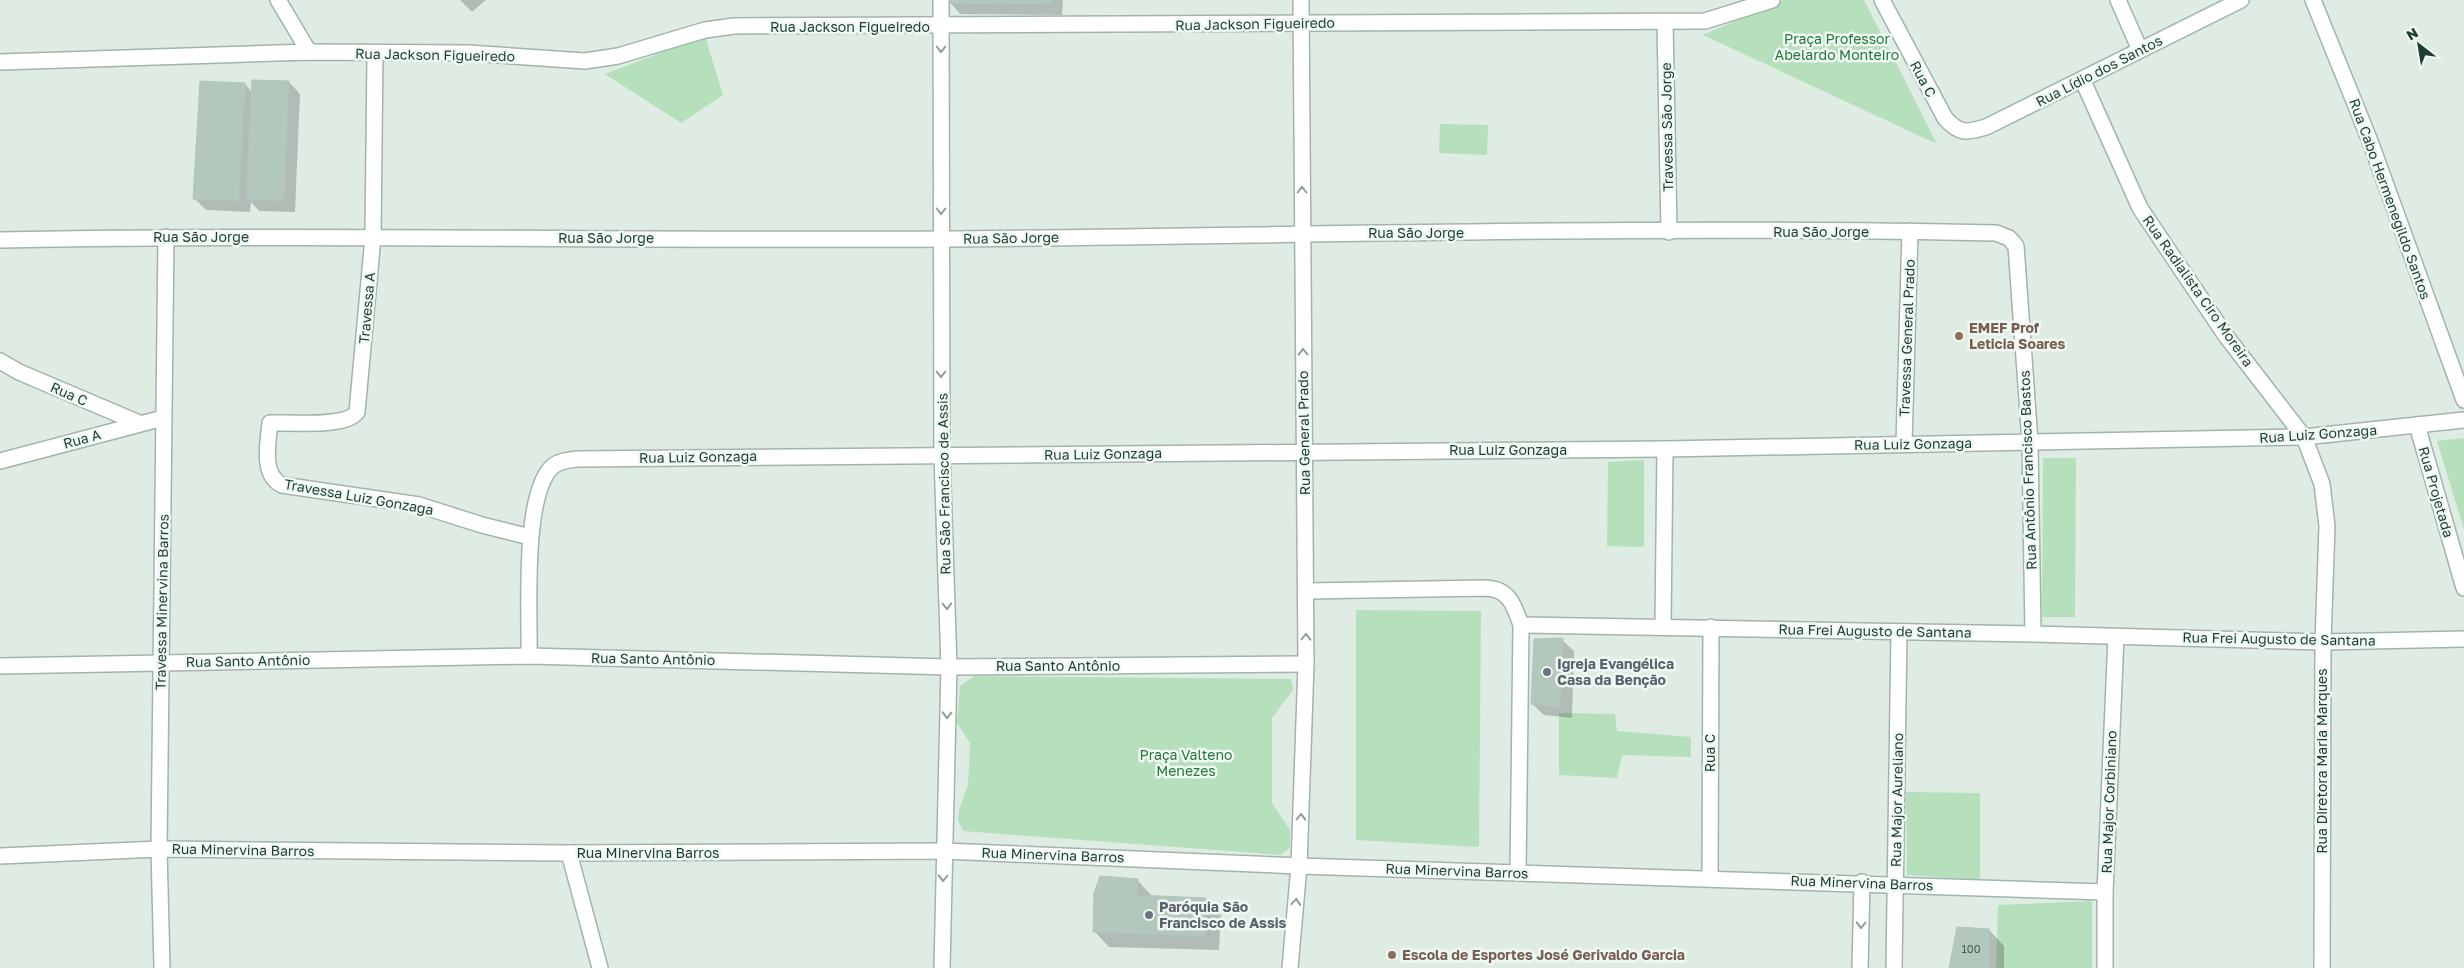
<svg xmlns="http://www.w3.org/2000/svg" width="2464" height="968" viewBox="0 0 2464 968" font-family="'Golos Text',sans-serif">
<rect width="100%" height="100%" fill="#dfece4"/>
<g fill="#b6dfbb">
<path d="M1783 0H1864L1937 144 1703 35Z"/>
<path d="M705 36 723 95 681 123 605 74Z"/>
<path d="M1440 124 1488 125 1487 155 1439 153Z"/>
<path d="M2464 438V529L2437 441Z"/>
<path d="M2043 458H2076L2075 617H2042Z"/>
<path d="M1644 460V547L1607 546 1608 462Z"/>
<path d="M1356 610 1481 611 1479 847 1356 840Z"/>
<path d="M974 676 1291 679 1293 690 1272 718V803L1290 830V848L1281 855 963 831 958 821 959 810 968 785 970 743 957 723 960 686Z"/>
<path d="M1559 713 1615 714 1617 731 1691 737V757L1622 755 1617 778 1559 775Z"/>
<path d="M1906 792 1980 793V880L1907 875Z"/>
<path d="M2092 901V968H1996L1998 905Z"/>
</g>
<g fill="#0003">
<path d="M460 0H486L472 12Z"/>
<path d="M948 0H1063L1062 15 960 14Z"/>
<path d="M289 82 300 94 295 212 259 211 251 202 250 212 206 210 194 198 245 84 252 92Z"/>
<path d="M1562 640 1574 651 1572 718 1544 715 1532 704Z"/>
<path d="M1137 880 1153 897 1205 899 1221 914 1219 950 1109 947 1094 931Z"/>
<path d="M1989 930 2004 946V968H1950Z"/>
</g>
<g fill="#b4c7bd" stroke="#b1c6ba">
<path d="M947 0H1051L1050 4 947 3Z"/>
<path d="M252 80 289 81 284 201 246 199Z"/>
<path d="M200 81 245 83 239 201 193 199Z"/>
<path d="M1563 638 1560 707 1531 704 1534 639Z"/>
<path d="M1100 876 1138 879 1137 895 1206 898 1204 936 1093 932 1094 893Z"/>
<path d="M1957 927 1989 929V968H1949Z"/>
</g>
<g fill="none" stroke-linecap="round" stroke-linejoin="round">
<g stroke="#a1b4ab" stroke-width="18">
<g id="minor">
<path d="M278 0 309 52"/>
<path d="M1882 0 1945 118C1959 134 1966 133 1986 127L2241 0"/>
<path d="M2118 0 2140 50"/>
<path d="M2313 0 2370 141 2464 400"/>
<path d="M1665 22 1669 232"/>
<path d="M375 53 373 237 357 412C346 428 290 422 270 423 268 443 261 475 282 485L419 505 482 525 530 537"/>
<path d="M0 62 309 52 469 53 585 61 618 56 705 30 734 26 1705 21 1772 0"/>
<path d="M2083 81 2140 208 2226 336 2304 437 2322 484 2327 526 2323 642 2322 968"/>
<path d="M0 240C314 234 629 241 943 239 1294 236 1645 225 1996 233L2009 238 2016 246 2030 442 2033 634"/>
<path d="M0 361 19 372 139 423"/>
<path d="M2417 425 2464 588"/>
<path d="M1904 444 1910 231"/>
<path d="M0 461 163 418"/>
<path d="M1307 591 1486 588C1509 589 1514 605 1521 625L1518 873"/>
<path d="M1521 625 2033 634 2323 642 2464 639"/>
<path d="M1663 626 1665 449"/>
<path d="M529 656C530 614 522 496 552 467 558 461 569 460 577 459L1665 449 2304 437 2464 420"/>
<path d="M0 666 529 656 949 667 1306 664"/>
<path d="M569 853 600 968"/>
<path d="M0 856 159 849 569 853 944 851 1299 866 2105 892"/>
<path d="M1710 879 1711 627"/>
<path d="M162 968 159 849 166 237"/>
<path d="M1290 968 1299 866 1306 664 1301 0"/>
<path d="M1860 968 1862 882"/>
<path d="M1894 968 1899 632"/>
<path d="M2105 968V892L2116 637"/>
</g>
</g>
<g stroke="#a1b4ab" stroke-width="18">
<path id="tertiary" d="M941 0 942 455 949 667 942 968"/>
</g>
<use href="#minor" stroke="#fff" stroke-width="15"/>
<use href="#tertiary" stroke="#fff" stroke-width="15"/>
</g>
<defs><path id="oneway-chevron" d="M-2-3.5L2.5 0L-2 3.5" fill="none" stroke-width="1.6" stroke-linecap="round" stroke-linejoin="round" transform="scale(1.25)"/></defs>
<g stroke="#8e9e98">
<use href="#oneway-chevron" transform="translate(941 49) rotate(90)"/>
<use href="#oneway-chevron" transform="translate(1302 190) rotate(-90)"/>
<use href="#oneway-chevron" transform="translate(941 211) rotate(90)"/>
<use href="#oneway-chevron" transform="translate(1303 352) rotate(-91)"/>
<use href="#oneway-chevron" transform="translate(941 374) rotate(90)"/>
<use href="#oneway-chevron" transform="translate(947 606) rotate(88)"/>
<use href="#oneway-chevron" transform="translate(1306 637) rotate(-89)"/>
<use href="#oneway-chevron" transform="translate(947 715) rotate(92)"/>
<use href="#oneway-chevron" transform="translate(1301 817) rotate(-88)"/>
<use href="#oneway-chevron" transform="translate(943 878) rotate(91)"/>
<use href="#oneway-chevron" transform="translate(1296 902) rotate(-85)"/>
<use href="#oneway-chevron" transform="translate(1861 925) rotate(91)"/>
</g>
<g fill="#8d6e63" stroke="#f0f8f3" stroke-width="2">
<circle cx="1959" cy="336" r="5"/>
<circle cx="1392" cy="955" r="5"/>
</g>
<g fill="#6b7280" stroke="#f0f8f3" stroke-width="2">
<circle cx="1547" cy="672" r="5"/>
<circle cx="1149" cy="915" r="5"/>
</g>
<g text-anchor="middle" stroke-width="5" stroke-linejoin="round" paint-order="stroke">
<g font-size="11" fill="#446054">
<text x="1971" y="953">100</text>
</g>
<g font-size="14" fill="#1e3e31" stroke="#f0f8f3">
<text transform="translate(1255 24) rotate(-1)" y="5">Rua Jackson Figueiredo</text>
<text x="850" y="32">Rua Jackson Figueiredo</text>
<text transform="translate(435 55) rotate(1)" y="5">Rua Jackson Figueiredo</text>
<text transform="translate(2099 71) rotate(-27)" y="5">Rua Lídio dos Santos</text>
<text transform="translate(1923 79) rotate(62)" y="5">Rua C</text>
<text transform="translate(1667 127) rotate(-91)" y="5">Travessa São Jorge</text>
<text transform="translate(2390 199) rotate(70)" y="5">Rua Cabo Hermenegildo Santos</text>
<text x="1821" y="237">Rua São Jorge</text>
<text x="1416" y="238">Rua São Jorge</text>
<text x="201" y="242">Rua São Jorge</text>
<text x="606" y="243">Rua São Jorge</text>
<text transform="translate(1011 238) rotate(-1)" y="5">Rua São Jorge</text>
<text transform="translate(2198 291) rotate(55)" y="5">Rua Radialista Ciro Moreira</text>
<text transform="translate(367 308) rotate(-85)" y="5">Travessa A</text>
<text transform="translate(1907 338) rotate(-88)" y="5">Travessa General Prado</text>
<text transform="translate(69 394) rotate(23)" y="5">Rua C</text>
<text transform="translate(1304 433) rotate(-91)" y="5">Rua General Prado</text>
<text transform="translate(2318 434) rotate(-4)" y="5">Rua Luiz Gonzaga</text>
<text transform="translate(82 439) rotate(-15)" y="5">Rua A</text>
<text transform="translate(1913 444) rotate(-1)" y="5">Rua Luiz Gonzaga</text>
<text x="1508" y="455">Rua Luiz Gonzaga</text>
<text transform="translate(1103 454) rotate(-1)" y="5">Rua Luiz Gonzaga</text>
<text transform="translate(698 457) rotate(-1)" y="5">Rua Luiz Gonzaga</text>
<text transform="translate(2028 470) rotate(-92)" y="5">Rua Antônio Francisco Bastos</text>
<text transform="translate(944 484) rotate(-91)" y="5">Rua São Francisco de Assis</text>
<text transform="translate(2436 492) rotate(74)" y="5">Rua Projetada</text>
<text transform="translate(359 497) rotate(10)" y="5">Travessa Luiz Gonzaga</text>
<text transform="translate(162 602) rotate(-89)" y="5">Travessa Minervina Barros</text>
<text transform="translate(1875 631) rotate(1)" y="5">Rua Frei Augusto de Santana</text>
<text transform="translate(2279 639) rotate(1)" y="5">Rua Frei Augusto de Santana</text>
<text transform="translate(653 659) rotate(1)" y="5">Rua Santo Antônio</text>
<text transform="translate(248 661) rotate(-1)" y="5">Rua Santo Antônio</text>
<text x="1058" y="671">Rua Santo Antônio</text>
<text transform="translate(1710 753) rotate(-90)" y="5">Rua C</text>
<text transform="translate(2322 761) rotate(-90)" y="5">Rua Diretora Maria Marques</text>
<text transform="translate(1897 800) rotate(-89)" y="5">Rua Major Aureliano</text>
<text transform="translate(2109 802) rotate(-88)" y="5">Rua Major Corbiniano</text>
<text transform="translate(243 850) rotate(1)" y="5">Rua Minervina Barros</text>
<text x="648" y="858">Rua Minervina Barros</text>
<text transform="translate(1053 855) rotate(2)" y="5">Rua Minervina Barros</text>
<text transform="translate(1457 871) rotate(2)" y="5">Rua Minervina Barros</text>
<text transform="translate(1862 883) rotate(2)" y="5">Rua Minervina Barros</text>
</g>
<g font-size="14" fill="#257839" stroke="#f0f8f3">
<text x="1837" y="44">Praça Professor<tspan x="1837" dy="16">Abelardo Monteiro</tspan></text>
<text x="1186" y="760">Praça Valteno<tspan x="1186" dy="16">Menezes</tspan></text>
</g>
<g font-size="14" font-weight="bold" fill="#785e54" stroke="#f0f8f3" text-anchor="start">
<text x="1969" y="333">EMEF Prof<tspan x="1969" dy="16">Leticia Soares</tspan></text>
<text x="1402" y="960">Escola de Esportes José Gerivaldo Garcia</text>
</g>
<g font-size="14" font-weight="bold" fill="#5b616d" stroke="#f0f8f3" text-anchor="start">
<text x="1557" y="669">Igreja Evangélica<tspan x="1557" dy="16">Casa da Benção</tspan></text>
<text x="1159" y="912">Paróquia São<tspan x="1159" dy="16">Francisco de Assis</tspan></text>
</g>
</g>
<g transform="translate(2419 45) rotate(329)" stroke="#f0f8f3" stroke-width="4" paint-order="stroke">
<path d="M0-4L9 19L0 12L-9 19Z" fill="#1e3e31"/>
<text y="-8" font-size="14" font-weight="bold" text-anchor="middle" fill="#1e3e31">N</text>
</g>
</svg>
